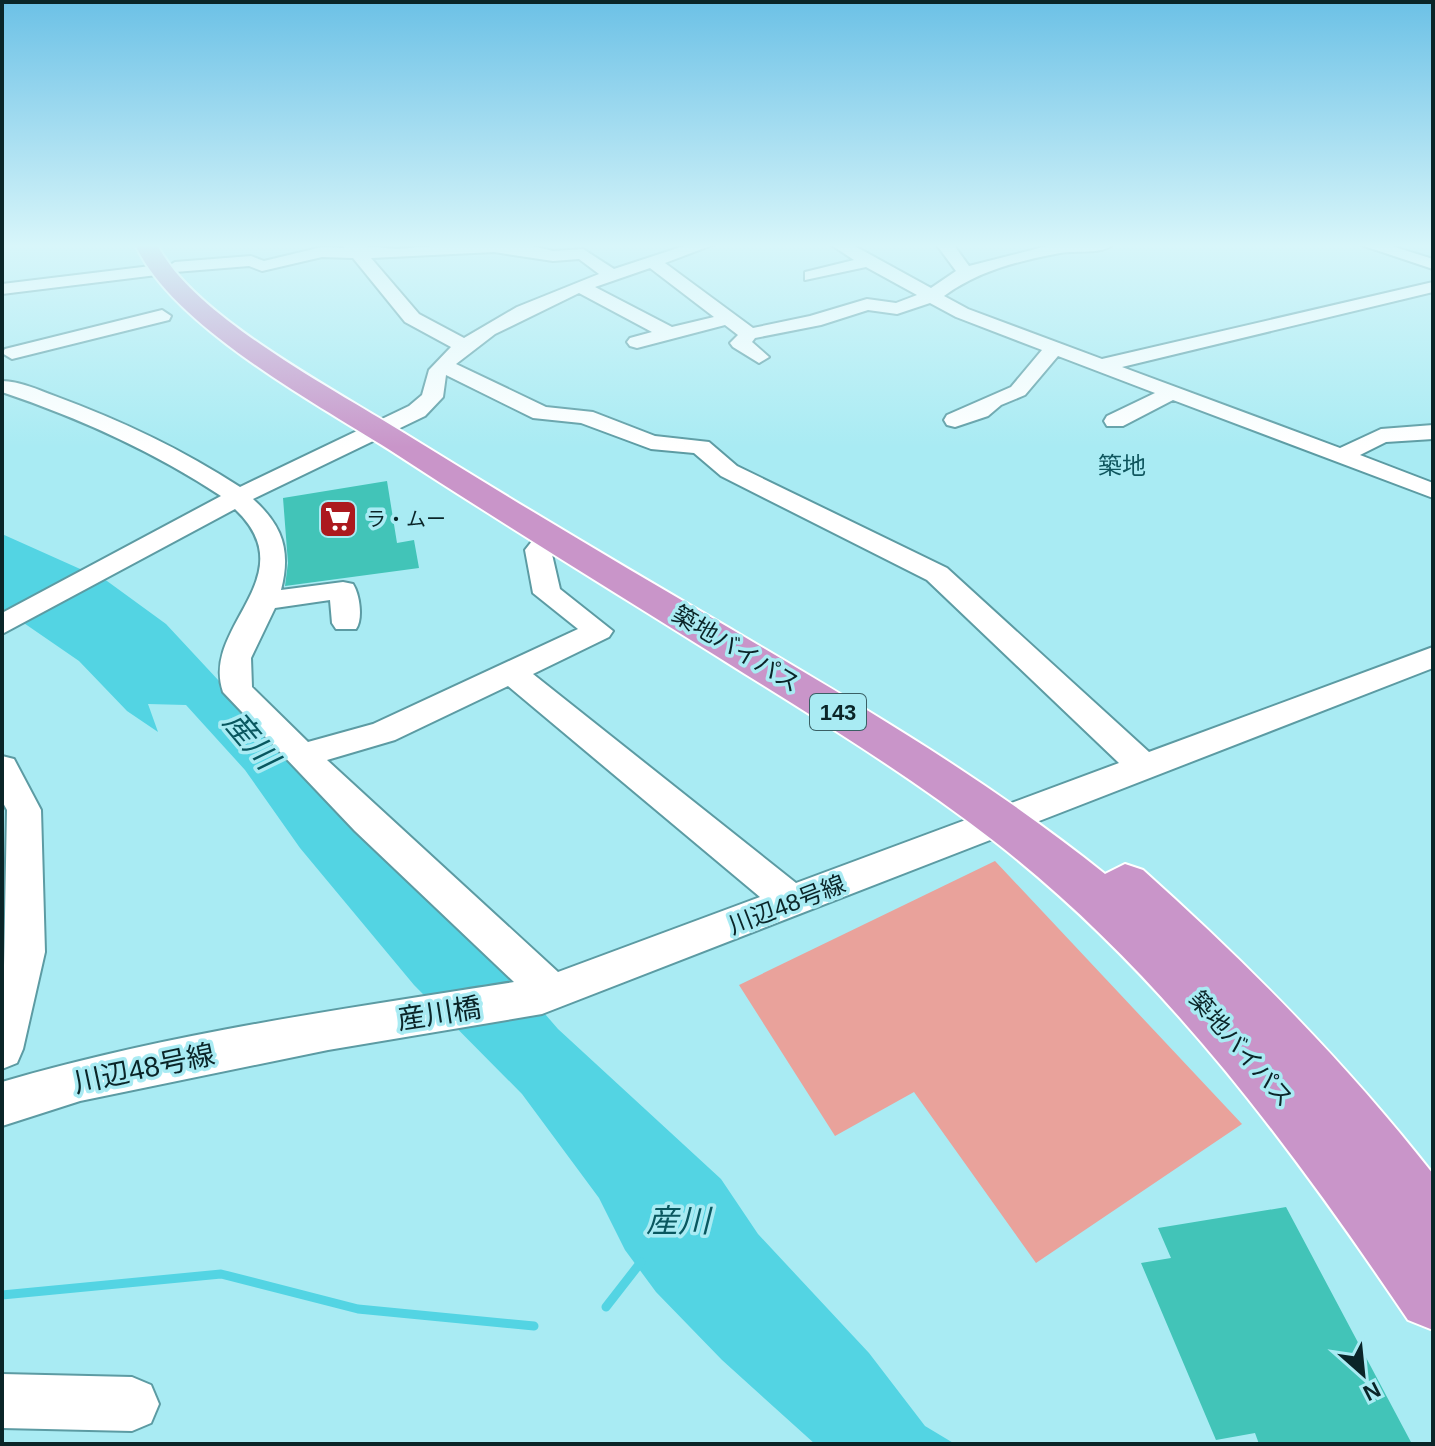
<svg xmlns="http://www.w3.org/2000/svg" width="1435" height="1446" viewBox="0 0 1435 1446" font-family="Helvetica,'Noto Sans JP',sans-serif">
<rect width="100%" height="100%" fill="#a9ebf3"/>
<path fill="#e9a29b" d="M995 861 1242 1124 1036 1263 914 1092 835 1136 739 985Z"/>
<path fill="#53d4e3" d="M2 534 107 581 166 624 350 822 519 984 558 1029 721 1179 758 1234 869 1353 925 1426 955 1444H815L722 1360 656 1292 625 1250 599 1198 522 1094 414 985 300 848 245 770 186 705 148 704 158 732 127 711 79 661 2 608Z"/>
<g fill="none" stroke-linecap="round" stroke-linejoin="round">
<g stroke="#53d4e3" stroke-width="9">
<path d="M2 1295 221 1274 358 1309 534 1326"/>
<path d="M606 1307 641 1262"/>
</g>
</g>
<g fill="#42c4b8">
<path d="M387 481 397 543 414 540 419 568 285 586 288 563 283 498Z"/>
<path d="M1286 1207 1412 1444H1259L1255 1433 1216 1440 1141 1263 1171 1258 1158 1228Z"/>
</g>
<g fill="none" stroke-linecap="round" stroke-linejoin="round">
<g stroke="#5c9ba3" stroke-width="4">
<g id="minor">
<path d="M342 244 396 249 462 244H523L553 251 583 249 614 269 690 244H715L665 263 753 328 810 316 867 299 896 303 917 295 866 267 805 280V272L854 260 830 244H851L931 288 956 271 936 244H953L969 266 1055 244H1114C1101 255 1076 250 1060 253 1018 261 978 271 944 296L968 309 1102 359 1433 282V292L1122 367 1340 448 1381 429 1433 425V439L1386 442 1360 455 1433 483V498L1173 400 1123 426H1107L1104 421 1107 416 1155 393 1058 356 1025 395 1001 405 988 416 955 427 947 425 944 420 947 415 1011 387 1042 350 956 317 930 303 897 314 868 310 821 325 755 338 752 342 769 357 759 363 733 347 730 343 738 335 725 325 637 348 630 346 627 342 630 338 652 332 579 293 495 334 456 364 546 407 593 412 655 436 709 442 737 466 947 568 1149 752 1433 647V668L542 1014 328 1050 80 1101 2 1126V1082C168 1033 343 1009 514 982L355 831 223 692C200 626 307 577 235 509L2 634V613L221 496C153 451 79 418 2 392V381C19 381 39 390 55 396 120 420 182 449 240 487L409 406 422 395 429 370 451 347 405 322 353 258 322 257 262 271 249 266 175 272 167 267 175 262 251 256 264 261 322 247 345 248ZM494 252 553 261 579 259 599 274 517 307 464 338 419 314 371 258ZM650 268 714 317 672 327 595 287ZM446 375 533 418 581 423 651 449 694 453 721 476 927 580 1119 763 796 883 533 674 609 637 613 631 560 589 551 550 562 536 549 528 540 531 525 550 533 593 578 629 373 724 308 742 252 687 251 658 275 608 330 600 332 623 336 629H356C363 619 360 595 353 584L343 582 281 590C291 551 283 526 253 499L425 416 443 397ZM508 686 760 897 558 972 327 760 395 740Z"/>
<path d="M1358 244H1385L1433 259V269Z"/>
<path d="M159 265 165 266V274L2 294V284Z"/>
<path d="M162 310 171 316 169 320 12 359 2 353 5 349Z"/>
<path d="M2 756 14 759 41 810 45 952 23 1049 17 1063 2 1069 7 810 2 801Z"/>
<path d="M2 1374 132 1377 151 1385 159 1404 151 1423 132 1431 2 1428Z"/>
</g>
</g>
<g stroke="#fff" stroke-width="4">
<path id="highway" d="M135 244H157C191 315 335 390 404 433 512 500 621 565 731 629 860 705 988 780 1105 874L1125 864 1143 870C1248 964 1346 1063 1433 1174V1330L1408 1320C1289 1144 1163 973 994 841 909 775 817 719 726 662 616 593 505 525 396 454 319 405 171 326 135 244Z"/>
</g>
<use href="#minor" fill="#fff" fill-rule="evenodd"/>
<use href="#highway" fill="#c995c9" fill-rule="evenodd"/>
</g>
<linearGradient id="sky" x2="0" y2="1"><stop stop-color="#6cc1e6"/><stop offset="0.55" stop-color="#d8f6fa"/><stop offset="1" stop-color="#d8f6fa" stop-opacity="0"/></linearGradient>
<rect width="1435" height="447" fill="url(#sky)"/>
<defs>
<g id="supermarket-square" transform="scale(2)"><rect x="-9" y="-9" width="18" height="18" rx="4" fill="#ac191e" stroke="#a9ebf3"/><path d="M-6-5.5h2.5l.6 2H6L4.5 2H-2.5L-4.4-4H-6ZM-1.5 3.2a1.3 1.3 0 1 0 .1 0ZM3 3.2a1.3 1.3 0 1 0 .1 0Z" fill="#fff"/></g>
</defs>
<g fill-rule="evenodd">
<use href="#supermarket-square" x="338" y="519"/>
</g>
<g text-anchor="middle" stroke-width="7" stroke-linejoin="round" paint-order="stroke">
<g font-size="20" fill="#0a2528" stroke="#a9ebf3" text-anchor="start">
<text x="366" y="526">ラ・ムー</text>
</g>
<rect fill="#a9ebf3" stroke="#3a6065" stroke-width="2" x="810" y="694" width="56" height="36" rx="6"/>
<g font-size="22" font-weight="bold" fill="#0a2528">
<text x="838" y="720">143</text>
</g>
<g font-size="24" fill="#0f565e" stroke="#a9ebf3">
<text x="1122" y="474">築地</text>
</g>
<g font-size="24" fill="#0a2528" stroke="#a9ebf3">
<text transform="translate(736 649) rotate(31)" y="8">築地バイパス</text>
<text transform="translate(787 905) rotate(-21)" y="8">川辺48号線</text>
<text transform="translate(1241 1049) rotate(49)" y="8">築地バイパス</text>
</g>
<g font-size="28" fill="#0a2528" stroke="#a9ebf3">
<text transform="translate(439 1013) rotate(-9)" y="10">産川橋</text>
<text transform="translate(144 1068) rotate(-12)" y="10">川辺48号線</text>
</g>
<g font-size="32" font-style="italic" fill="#09575f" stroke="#a9ebf3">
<text transform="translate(251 740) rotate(50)" y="11">産川</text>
<text x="678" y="1232">産川</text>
</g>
</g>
<rect width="1435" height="1446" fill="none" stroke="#0a2528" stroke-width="8"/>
<g transform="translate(1363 1374) rotate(153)" stroke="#a9ebf3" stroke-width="6" paint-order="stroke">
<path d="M0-6L14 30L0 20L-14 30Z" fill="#0a2528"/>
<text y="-12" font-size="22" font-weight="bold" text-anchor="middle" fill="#0a2528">N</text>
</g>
</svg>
